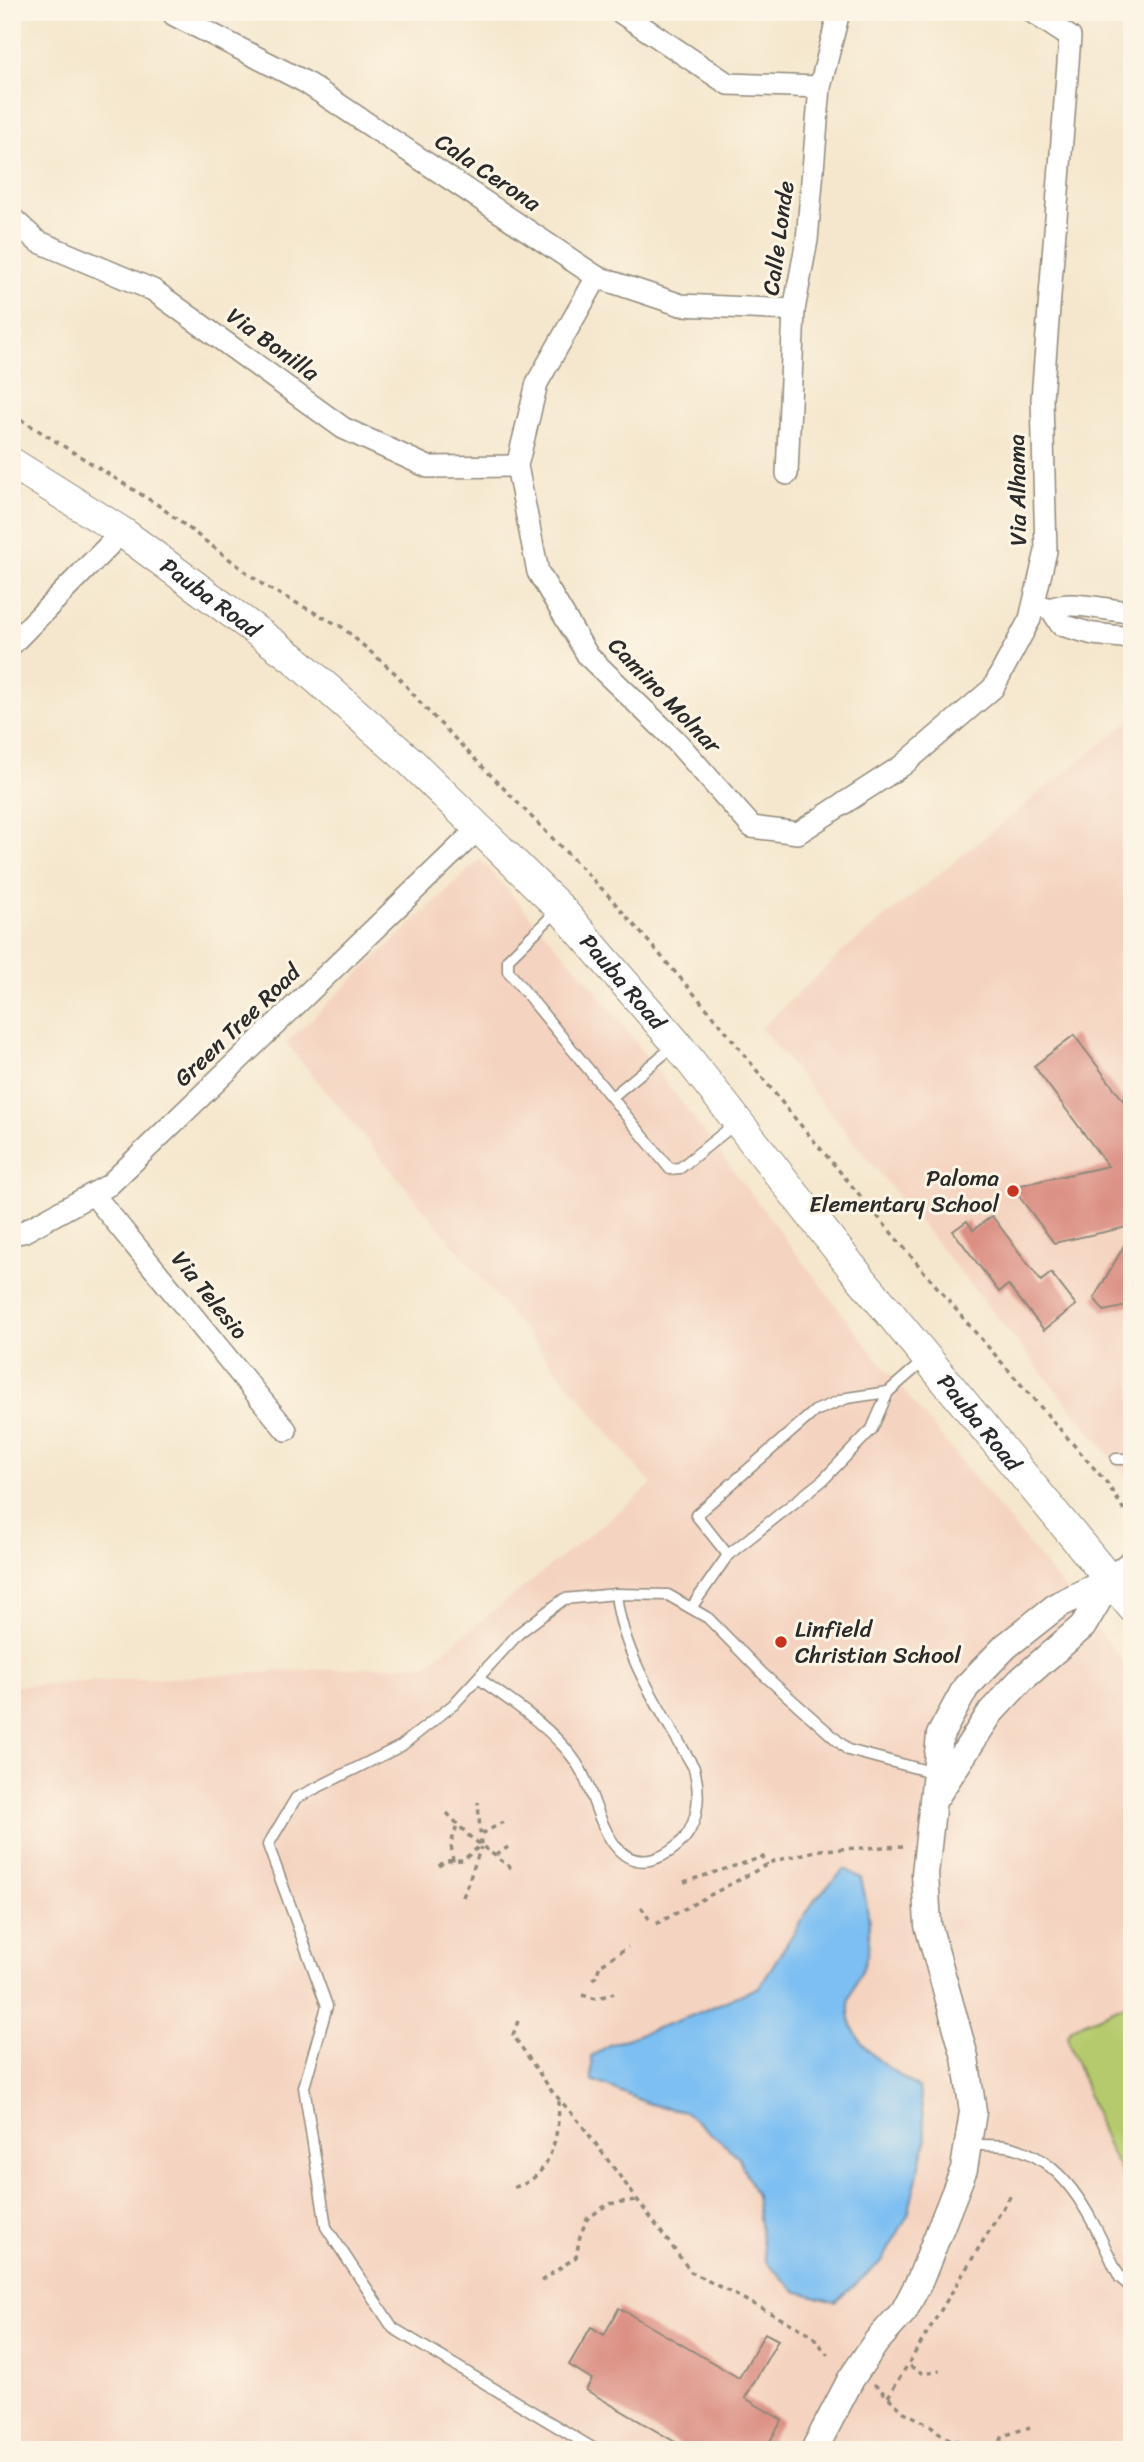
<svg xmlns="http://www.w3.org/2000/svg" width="1144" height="2462" viewBox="0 0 1144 2462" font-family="Sriracha,sans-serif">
<rect width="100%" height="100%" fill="#fcf5e5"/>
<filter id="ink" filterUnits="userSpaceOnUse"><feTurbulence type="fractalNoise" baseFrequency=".0143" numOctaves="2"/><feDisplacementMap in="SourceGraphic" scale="14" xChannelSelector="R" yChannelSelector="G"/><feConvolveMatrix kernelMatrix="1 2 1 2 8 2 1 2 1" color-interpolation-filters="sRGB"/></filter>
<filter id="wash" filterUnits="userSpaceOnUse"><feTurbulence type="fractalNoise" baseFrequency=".00686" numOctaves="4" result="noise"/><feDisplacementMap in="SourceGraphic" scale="28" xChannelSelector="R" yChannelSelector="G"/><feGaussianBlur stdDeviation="1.57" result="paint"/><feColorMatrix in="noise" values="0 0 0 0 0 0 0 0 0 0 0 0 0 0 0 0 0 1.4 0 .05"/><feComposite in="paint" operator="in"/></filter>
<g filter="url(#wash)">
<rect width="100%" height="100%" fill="#f5e7cd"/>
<g fill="#f4d3c0">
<path d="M1132 719V1483L761 1028 843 951Z"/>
<path d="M480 859 595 989 864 1342 1132 1672V2450H12V1686L427 1664 652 1485 286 1043Z"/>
</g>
<path fill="#b5ca6d" stroke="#707a4c" stroke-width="2" d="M1132 2002V2192L1106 2143 1067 2037 1071 2028Z"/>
<path fill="#7dbff2" stroke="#54758e" stroke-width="2" d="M845 1869 861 1878C867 1904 873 1933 866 1959 862 1974 850 1989 849 2005 846 2044 891 2070 919 2088L926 2140 908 2215 882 2261 835 2302 795 2291 765 2260 756 2196 738 2156 685 2112 650 2104 592 2080 591 2057 609 2045 691 2016 759 1987 816 1898Z"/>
<g id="blocks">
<g fill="#dc9084">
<path d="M1074 1035 1132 1112V1226L1054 1243 1012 1187 1108 1166 1034 1066Z"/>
<path d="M992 1216 1041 1281 1051 1273 1076 1305 1044 1330 1008 1285 999 1292 953 1231 967 1221 973 1230Z"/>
<path d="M1132 1232V1305L1104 1311 1094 1298Z"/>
<path d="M619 2308 739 2378 765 2333 778 2340 745 2398 782 2420 765 2450H689L586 2390 592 2379 569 2365 591 2327 604 2335Z"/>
</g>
</g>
</g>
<g filter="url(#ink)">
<use href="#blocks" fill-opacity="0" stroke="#90897c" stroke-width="2"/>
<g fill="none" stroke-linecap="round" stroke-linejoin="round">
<g stroke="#90897c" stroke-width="13">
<g id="service">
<path d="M558 910 508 959V971L670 1169 680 1168 736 1123"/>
<path d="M612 1097 675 1045"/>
<path d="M1116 1459H1132"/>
<path d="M728 1555 696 1515 815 1411 847 1398 888 1392"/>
<path d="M691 1608 728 1555 823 1480 872 1429 888 1392 926 1359"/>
<path d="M478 1678C508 1699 540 1720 565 1748 572 1756 581 1769 585 1779 598 1806 609 1872 654 1859 667 1855 675 1849 684 1839 700 1819 700 1791 694 1768 663 1713 623 1658 616 1594"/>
<path d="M968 2145C982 2145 998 2144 1011 2147 1072 2162 1095 2228 1120 2278L1132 2288"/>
<path d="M596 2450 393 2328 326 2227 304 2087 327 2006 268 1845 296 1798 401 1746 453 1705 519 1633 564 1599 616 1594 668 1595 708 1618 763 1674 848 1750 935 1773"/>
</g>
</g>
<g stroke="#90897c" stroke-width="24">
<g id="minor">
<path d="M620 12 728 84 820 87"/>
<path d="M174 15 305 82 597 277 681 305 794 310"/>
<path d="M12 218 37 241 153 290 343 428 428 467 517 466"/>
<path d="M597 277 537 383 517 466 538 572 588 656 676 741 752 827 798 833 903 765 993 688 1030 619 1046 551 1042 399 1070 37 1032 12"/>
<path d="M787 474 794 310 807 240 820 87 839 12"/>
<path d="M1034 604 1051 609 1061 625 1093 634 1132 638"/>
<path d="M1051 609C1071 599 1108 611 1132 612"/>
<path d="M12 644 122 532"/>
<path d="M93 1194 286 1430"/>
<path d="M12 1234 23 1232 109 1185 480 827"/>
</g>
</g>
<g stroke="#90897c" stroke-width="29">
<g id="tertiary">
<path d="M937 1795 991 1712 1021 1680 1083 1626 1110 1580"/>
<path d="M814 2450 851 2379 876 2342 904 2311 920 2280 964 2169 973 2112 965 2057 928 1925 925 1874 940 1735 966 1687 1006 1646 1058 1605 1110 1580 1132 1563"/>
</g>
</g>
<g stroke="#90897c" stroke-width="32">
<g id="secondary">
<path id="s1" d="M12 463 122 532 293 658 410 761 560 908 677 1044 850 1265 1132 1607"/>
</g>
</g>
<g stroke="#90897c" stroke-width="3.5" stroke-dasharray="5 5" stroke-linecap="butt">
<path d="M12 414 158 505 266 587 342 627 396 674 425 708 607 894 716 1019 788 1110 969 1325 1107 1483 1132 1523"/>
<path d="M1127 1539 1132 1526"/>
<path d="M447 1813 469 1836 511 1868"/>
<path d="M482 1834 503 1822"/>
<path d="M496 1855 508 1847"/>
<path d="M453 1861 451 1844 457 1825"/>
<path d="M439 1866 445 1861 463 1860 481 1845 478 1802"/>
<path d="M684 1882 763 1857 767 1865"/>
<path d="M463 1897 481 1847"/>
<path d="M641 1907 649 1919"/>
<path d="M656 1924 774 1861 820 1850 903 1846"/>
<path d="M592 1979 596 1977 600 1965 628 1947"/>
<path d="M582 1995 596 1999 614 1993"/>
<path d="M518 2021 513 2035 551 2090 581 2124 691 2272 811 2334 828 2355"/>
<path d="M514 2187C552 2179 559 2133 559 2101"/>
<path d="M541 2281 576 2257 580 2236 587 2219 608 2204 636 2200"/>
<path d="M910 2366 924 2374 940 2371"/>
<path d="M874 2384 904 2412 930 2425 944 2437 988 2450"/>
<path d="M888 2397 1011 2195"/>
<path d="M996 2450 1003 2436 1030 2427"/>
</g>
<use href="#service" stroke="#fff" stroke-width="10"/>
<use href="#minor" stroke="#fff" stroke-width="21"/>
<use href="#tertiary" stroke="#fff" stroke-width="26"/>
<use href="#secondary" stroke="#fff" stroke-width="30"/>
</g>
</g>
<g fill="#c8321e" stroke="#fcf5e5" stroke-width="2.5">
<circle cx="1013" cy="1191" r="7"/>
<circle cx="781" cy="1642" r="7"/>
</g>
<g text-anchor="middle" stroke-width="6" stroke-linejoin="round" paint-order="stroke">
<g font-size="23" fill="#2b2b2b" stroke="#fcf5e5">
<text transform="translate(488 172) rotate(34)" y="8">Cala Cerona</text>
<text transform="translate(778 238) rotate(-82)" y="8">Calle Londe</text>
<text transform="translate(273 344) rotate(36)" y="8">Via Bonilla</text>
<text transform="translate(1017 490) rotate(-91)" y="8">Via Alhama</text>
<text dy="8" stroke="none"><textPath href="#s1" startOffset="240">Pauba Road</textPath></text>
<text transform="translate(665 695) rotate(46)" y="8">Camino Molnar</text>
<text dy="8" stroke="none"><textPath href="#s1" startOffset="805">Pauba Road</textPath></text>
<text transform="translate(237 1025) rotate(-44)" y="8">Green Tree Road</text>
<text transform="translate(210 1295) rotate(51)" y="8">Via Telesio</text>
<text dy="8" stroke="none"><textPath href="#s1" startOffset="1372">Pauba Road</textPath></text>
</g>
<g font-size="23" fill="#2b2b2b" stroke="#fcf5e5" text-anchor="end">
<text x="999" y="1186">Paloma<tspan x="999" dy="26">Elementary School</tspan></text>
<text x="795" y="1637" text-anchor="start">Linfield<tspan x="795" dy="26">Christian School</tspan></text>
</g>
</g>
<rect width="1144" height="2462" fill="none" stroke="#fcf5e5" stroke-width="42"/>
</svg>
